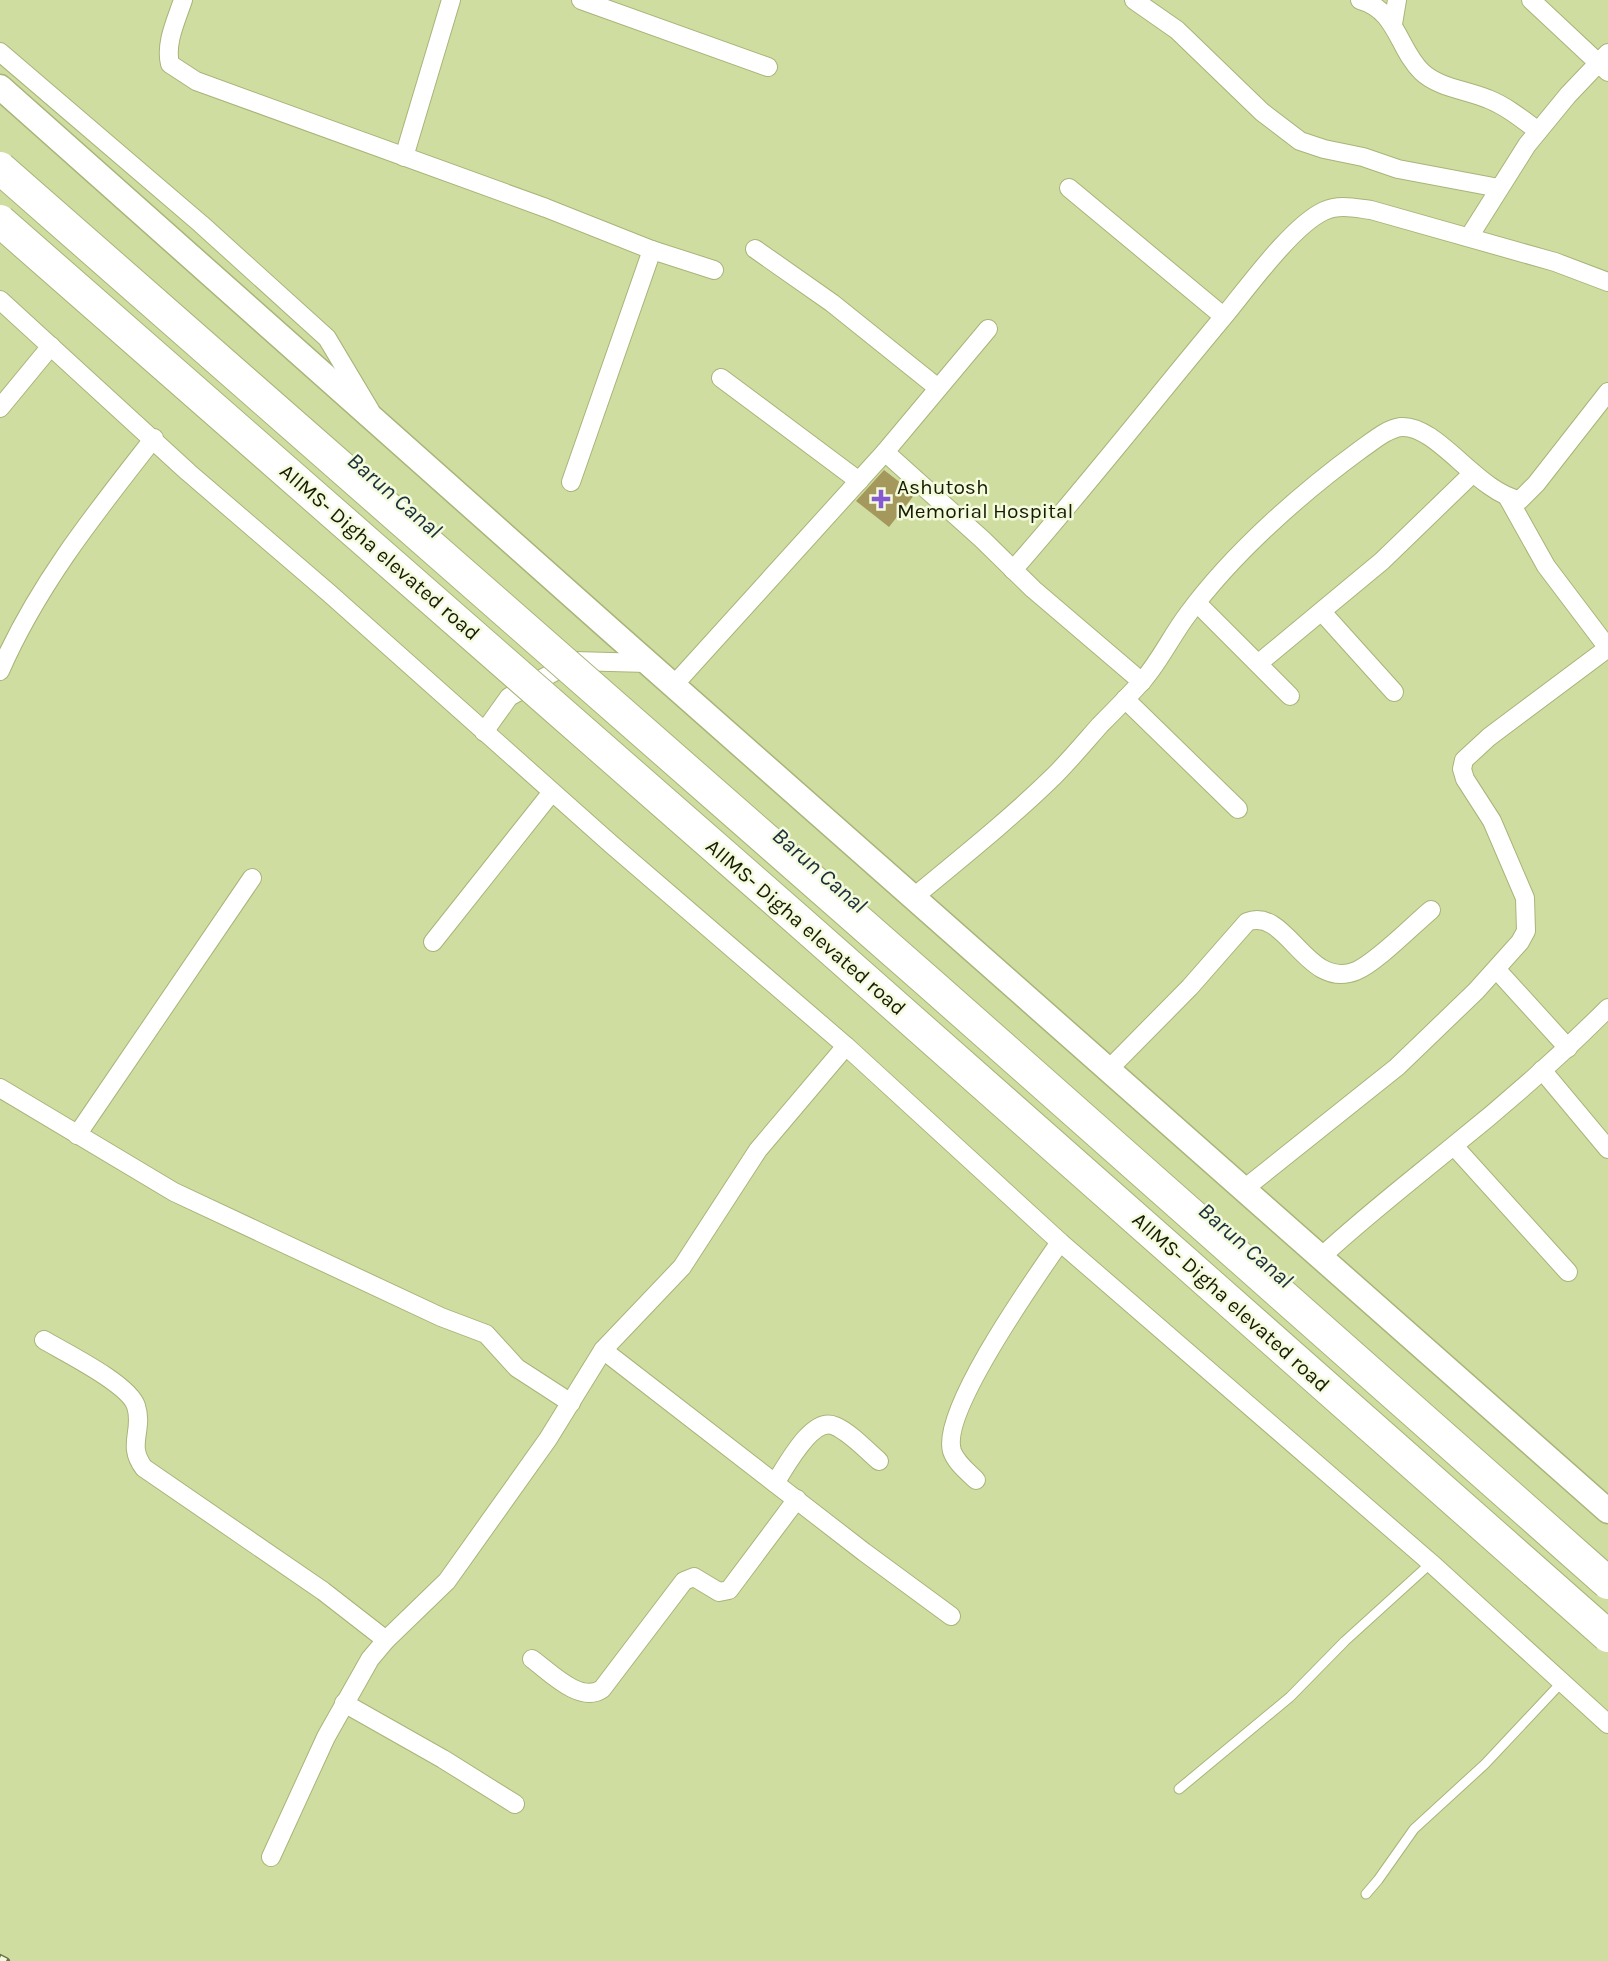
<svg xmlns="http://www.w3.org/2000/svg" width="1608" height="1961" viewBox="0 0 1608 1961" font-family="Karla,sans-serif">
<rect width="100%" height="100%" fill="#d0dda0"/>
<path fill="#a5985c" d="M884 470 915 494 889 527 856 501Z"/>
<g fill="none" stroke-linecap="round" stroke-linejoin="round">
<g stroke="#a8b479" stroke-width="11">
<g id="lane">
<path d="M1179 1789 1290 1697 1345 1641 1431 1563"/>
<path d="M1366 1894 1378 1880 1414 1829 1485 1764 1562 1682"/>
</g>
</g>
<g stroke="#a8b479" stroke-width="20">
<g id="street">
<path d="M183 0C176 21 165 43 170 64L196 81 546 208 652 250 714 270"/>
<path d="M581 0 768 67"/>
<path d="M1134 0 1177 30 1262 112 1300 141 1324 149 1363 157 1398 169 1499 188"/>
<path d="M1360 0C1397 10 1398 49 1422 72 1439 88 1467 90 1488 99 1506 106 1522 119 1538 131"/>
<path d="M1531 0 1608 72"/>
<path d="M1393 24 1397 0"/>
<path d="M0 52 201 224 327 338 370 410"/>
<path d="M404 157 451 0"/>
<path d="M1069 188 1223 316"/>
<path d="M1469 237 1527 145 1568 95 1608 53"/>
<path d="M755 249 832 303 938 388"/>
<path d="M0 300 188 472 329 593 611 844 846 1046 1060 1242 1431 1563 1608 1724"/>
<path d="M721 378 859 481"/>
<path d="M0 408 51 346"/>
<path d="M885 452 983 540 1033 589 1142 682"/>
<path d="M571 482 652 250"/>
<path d="M1508 498 1546 566 1608 648"/>
<path d="M1013 570C1086 487 1154 400 1225 315 1248 287 1293 225 1324 211 1339 204 1355 208 1371 210L1555 262 1608 282"/>
<path d="M1197 603 1290 696"/>
<path d="M1322 612 1394 692"/>
<path d="M1259 663 1382 561 1473 473"/>
<path d="M0 671C38 584 96 512 154 438"/>
<path d="M673 686 885 452 988 329"/>
<path d="M1125 699 1238 809"/>
<path d="M484 732 509 697 574 661 647 663"/>
<path d="M914 897C961 858 1010 819 1054 776 1070 760 1085 742 1100 725 1115 710 1130 695 1144 679 1161 659 1172 635 1188 614 1233 553 1300 494 1360 450 1372 442 1386 429 1401 427 1437 424 1478 493 1520 500L1536 484 1608 392"/>
<path d="M433 942 552 792"/>
<path d="M1497 970 1568 1048"/>
<path d="M1109 1069 1190 987 1247 922C1287 906 1306 991 1356 971 1376 963 1413 925 1431 910"/>
<path d="M1542 1070 1608 1149"/>
<path d="M0 1088 174 1192 441 1317 486 1334 517 1368 571 1403"/>
<path d="M77 1135 252 878"/>
<path d="M1454 1146 1568 1272"/>
<path d="M1244 1189 1397 1067 1476 991 1520 942 1526 931 1525 898 1492 821 1465 779 1462 769 1464 760 1489 737 1608 648"/>
<path d="M1321 1257C1363 1218 1408 1183 1452 1147 1506 1104 1559 1057 1608 1008"/>
<path d="M44 1340C66 1353 129 1384 136 1406 144 1430 126 1445 144 1468L323 1591 386 1640"/>
<path d="M603 1350 864 1552 951 1616"/>
<path d="M976 1480C968 1472 956 1463 952 1451 940 1412 1036 1277 1060 1242"/>
<path d="M775 1483C786 1467 812 1415 835 1426 851 1433 866 1450 879 1461"/>
<path d="M532 1659C550 1672 580 1704 602 1689L684 1581 694 1577 719 1592 729 1590 797 1499"/>
<path d="M344 1703 443 1759 515 1804"/>
<path d="M271 1857 326 1737 370 1659 386 1640 447 1581 548 1439 603 1350 682 1267 758 1150 846 1046"/>
</g>
</g>
<g stroke="#a8b479" stroke-width="27">
<path id="secondary" d="M0 87C534 564 1071 1037 1608 1511"/>
</g>
<use href="#lane" stroke="#fff" stroke-width="9"/>
<use href="#street" stroke="#fff" stroke-width="18"/>
<use href="#secondary" stroke="#fff" stroke-width="24"/>
<g stroke="#6b734b" stroke-width="8">
<path id="rail" d="M0 1958 6 1961"/>
</g>
<use href="#rail" stroke="#f4fbdc" stroke-width="5" stroke-dasharray="16" stroke-linecap="butt"/>
<g stroke="#a8b479" stroke-width="34" stroke-linecap="butt">
<g id="highway-bridge">
<path d="M0 168 933 986 1608 1583"/>
<path d="M0 221 799 921 1608 1636"/>
</g>
</g>
<use href="#highway-bridge" stroke="#fff" stroke-width="32"/>
</g>
<path fill="#8658d1" stroke="#f4fbdc" stroke-width="2.5" d="M877.5 488.5h7v7h7v7h-7v7h-7v-7h-7v-7h7z"/>
<g text-anchor="middle" stroke-width="5" stroke-linejoin="round" paint-order="stroke">
<g font-size="21" fill="#171b04" stroke="#f4fbdc" text-anchor="start">
<text x="897" y="494">Ashutosh<tspan x="897" dy="24">Memorial Hospital</tspan></text>
</g>
<g font-size="21" fill="#171b04" stroke="#f4fbdc">
<text transform="translate(380 552) rotate(41)" y="7">AIIMS- Digha elevated road</text>
<text transform="translate(806 927) rotate(41)" y="7">AIIMS- Digha elevated road</text>
<text transform="translate(1231 1302) rotate(42)" y="7">AIIMS- Digha elevated road</text>
</g>
<g font-size="23" font-style="italic" fill="#1a2e3c" stroke="#f4fbdc">
<text transform="translate(395 495) rotate(41)" y="8">Barun Canal</text>
<text transform="translate(820 870) rotate(41)" y="8">Barun Canal</text>
<text transform="translate(1246 1245) rotate(41)" y="8">Barun Canal</text>
</g>
</g>
</svg>
